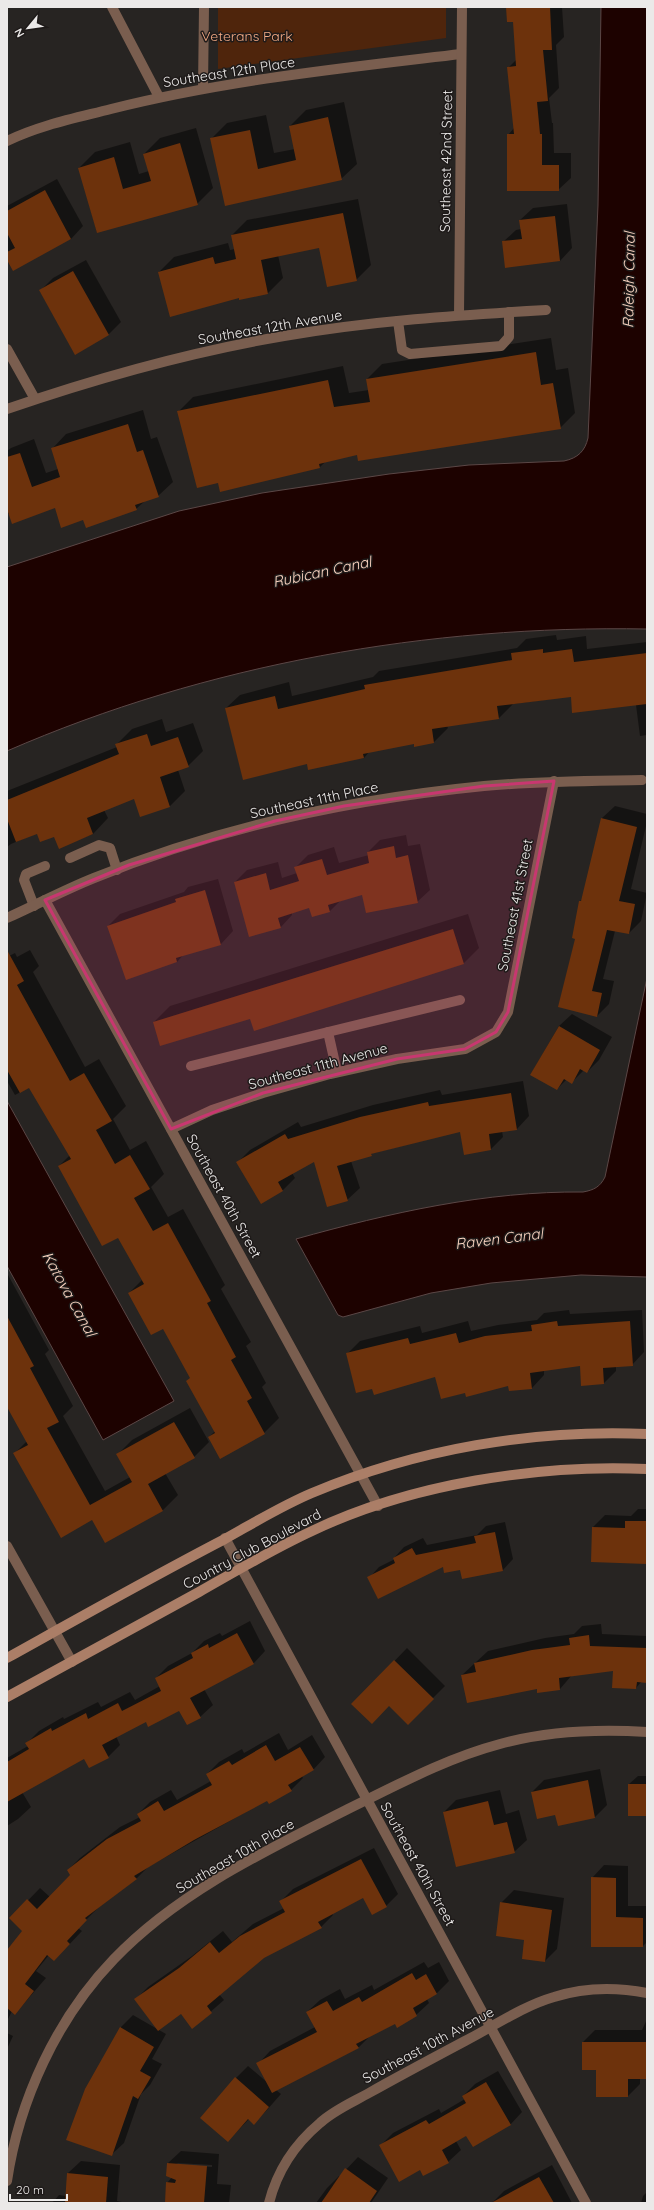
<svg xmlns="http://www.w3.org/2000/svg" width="654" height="2210" viewBox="0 0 654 2210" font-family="Quicksand,sans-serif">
<rect width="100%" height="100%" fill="#272422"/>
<path fill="#4f250c" d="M218 7H446V38L218 69Z"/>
<g fill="#1d0200" stroke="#5b4746">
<path d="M601 7H647V629C429 625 207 664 7 751V567L179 511 262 493 389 474 469 465 564 461C578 458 585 451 588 438L598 205Z"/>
<path d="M647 978V1277L581 1275 491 1283 431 1293 343 1317 338 1315 296 1239C389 1213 486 1191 583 1192 594 1190 600 1187 605 1177Z"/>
<path d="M7 1101 174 1401 103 1440 7 1266Z"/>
</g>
<g fill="#0007" fill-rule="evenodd">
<path d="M507 7H562L564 37 556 45 559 88 549 98 552 123H553L554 153H571V178L558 190 508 135 514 128 508 68 517 59 514 21Z"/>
<path d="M344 102 357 164 341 179 226 205 211 139 227 123 266 115 274 153 295 149 290 126 306 110Z"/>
<path d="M196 128 213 188 197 204 97 232 79 168 95 152 130 142 139 174 149 171 144 154 160 138Z"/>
<path d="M57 179 83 226 71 239 7 258V206Z"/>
<path d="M358 199 371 265 356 280 320 247 278 255 283 278 268 293 240 297 159 272 174 257 228 243 230 250 235 249 232 235 247 220Z"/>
<path d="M567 204 572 248 560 261 503 242 516 230 521 229 520 220 533 208Z"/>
<path d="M86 260 121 322 109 334 76 354 40 291 53 278Z"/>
<path d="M551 338 556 370 568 368 575 413 560 428 358 453 325 462 320 467 219 482 178 412 193 397 343 366 349 393 369 390 367 379 382 364Z"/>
<path d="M143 410 151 439 157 437 173 482 158 496 145 501 136 509 83 519 55 507 7 514V451L11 448 34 439 46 473 58 469 52 449 66 434Z"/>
<path d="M556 635 557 640 586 636 587 649 647 642V735L640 736 636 705 571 696 513 704 499 718 447 726 448 728 434 742 414 743 370 751 364 758 307 763 226 708 240 695 289 682 292 696 373 677 379 671 517 648 526 639Z"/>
<path d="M162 719 166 732 193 723 203 751 188 766 178 770 185 791 170 806 140 815 135 798 104 810 108 818 93 834 59 847 54 835 37 833 11 844 7 847V791L117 747V744L132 729Z"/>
<path d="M615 806 647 814V822L631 889 647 893 641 921 629 933 615 931 603 979 614 981 609 1004 597 1016 576 938 580 901 583 899 602 818Z"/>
<path d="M406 835 408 846 420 844 430 890 417 902 363 893 340 901 330 911 310 907 292 913V915L280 928 235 882 247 870 278 862 282 878 297 873 295 868 308 855 334 847 339 863 369 855 368 852 380 840Z"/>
<path d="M218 879 233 931 221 944 184 954 177 962 108 926 120 914 184 892 188 887Z"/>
<path d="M468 914 479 948 463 964 251 1017 154 1022 170 1006Z"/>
<path d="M30 950 39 966 33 972 85 1067 99 1059 126 1106 113 1119 130 1150 146 1141 164 1174 151 1187 168 1217 183 1209 225 1285 221 1289 251 1342 246 1346 266 1383 262 1387 279 1418 264 1433 209 1437 215 1431 191 1377 163 1328 129 1293 142 1280 118 1236 59 1166 70 1155 30 1087 15 1095 7 1081V957L15 953 17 957Z"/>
<path d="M572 1014 612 1037 599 1060 587 1072 584 1070 572 1082 567 1079 557 1089 531 1074 559 1026Z"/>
<path d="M523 1081 529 1116 517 1129 502 1131 503 1137 491 1149 461 1131 373 1153 351 1161 360 1188 347 1200 314 1160 292 1173 295 1178 283 1190 261 1203 238 1162 250 1150 298 1122 301 1127 373 1105 440 1090 442 1095Z"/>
<path d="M7 1273 49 1350 45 1354 73 1406 63 1416 105 1491 130 1477 117 1455 132 1440 190 1408 209 1442 194 1457 165 1473 178 1495 163 1510 105 1542 92 1519 15 1453 27 1441 7 1404Z"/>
<path d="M569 1310 570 1314 642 1310 644 1352 632 1365 616 1366V1371L604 1383 582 1384 581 1365 544 1370V1375L532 1388 509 1390V1385L466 1392 436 1376 373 1388 347 1354 360 1341 420 1326 422 1333 468 1321 471 1331 498 1325 537 1320 544 1313Z"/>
<path d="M638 1509H647V1563L593 1527 605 1515 631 1516Z"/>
<path d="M505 1522 513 1559 503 1570 463 1578 461 1569 444 1565 369 1578 379 1567 395 1559 394 1558 404 1547 423 1538 427 1545 477 1535 486 1526Z"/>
<path d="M250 1621 265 1651 253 1664 204 1689 213 1705 200 1717 180 1710 146 1721 116 1736 120 1745 108 1757H85L22 1792 31 1807 18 1819 7 1826V1758L28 1746 27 1743 39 1731 63 1717 64 1719 98 1702 101 1707 130 1692 135 1700 160 1686 156 1678 168 1666 192 1653 204 1641 220 1633 222 1636Z"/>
<path d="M601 1624 602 1634 647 1636V1682L642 1681 636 1688 614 1670 572 1675 560 1689 538 1688 462 1675 488 1651 545 1638 574 1634 582 1626Z"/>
<path d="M407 1648 445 1686 408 1723 390 1705 353 1704Z"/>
<path d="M279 1733 288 1750 312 1735 325 1757 313 1770 302 1776 303 1778 291 1790 267 1800 148 1867 136 1879 99 1907 78 1928 82 1931 66 1948 49 1955 36 1971 46 1978 15 2014 12 2011 7 2021V1952L24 1931 11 1918 40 1888 50 1897 72 1875 68 1870 80 1858 120 1827 140 1817 138 1814 150 1802 171 1790 177 1800 211 1781 207 1774 219 1762 242 1749 244 1753Z"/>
<path d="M600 1769 607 1805 595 1817 558 1824 556 1814 532 1792 544 1780Z"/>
<path d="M638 1776H647V1815L629 1784Z"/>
<path d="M500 1790 506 1814 519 1810 527 1840 514 1852 444 1812 456 1800Z"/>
<path d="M374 1848 398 1894 386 1906 363 1897 332 1913 333 1915 321 1927 263 1958 219 1994 224 2000 192 2028 181 2013 136 1999 148 1987 192 1956 223 1931 232 1942 253 1924 284 1908 281 1901 293 1889Z"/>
<path d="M604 1865 628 1866V1906H647V1942L643 1946H592V1878Z"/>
<path d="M514 1890 564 1898 557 1949 545 1961 501 1903Z"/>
<path d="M424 1962 428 1968 439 1962 449 1981 437 1993 427 1999 429 2003 416 2015 395 2023 370 2036 358 2048 276 2090 281 2094 266 2111 254 2123 249 2119 228 2141 236 2078 248 2066 268 2083 258 2064 270 2051 315 2027 307 2012 320 2000 340 1989 345 1999 372 1985 374 1990Z"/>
<path d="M133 2015 166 2034 152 2059 162 2064 150 2085 141 2094 124 2143 111 2155 121 2027Z"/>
<path d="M647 2019V2077L640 2078V2084L628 2096 597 2069 583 2042 595 2030H642Z"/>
<path d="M7 2033 13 2036 7 2049Z"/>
<path d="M498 2071 522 2112 510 2125 467 2135 456 2141 461 2150 448 2162 420 2169 381 2145 393 2133 439 2109 441 2113 465 2099 463 2096 475 2084Z"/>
<path d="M181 2151 219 2154 217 2184 231 2185 229 2203H166L167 2183 172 2177 168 2163ZM176 2163 212 2165V2167L181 2165Z"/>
<path d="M358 2157 388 2178 371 2203H316L327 2188 339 2176H340Z"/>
<path d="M81 2161 120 2165 117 2201 127 2203H52L59 2195 66 2196 68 2173Z"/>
<path d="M552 2165 572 2203H492L504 2191Z"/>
<path d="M647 2192V2203H641L643 2196Z"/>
</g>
<g fill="#6d320c">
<path d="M506 7H550L552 50H543L548 101 537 102 540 134H542V165H559V191H507V134H514L507 67 516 66 513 22H507Z"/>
<path d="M328 117 342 180 225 206 210 138 250 130 258 169 296 160 289 126Z"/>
<path d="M180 143 198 205 97 233 78 168 114 157 123 189 151 181 143 154Z"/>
<path d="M45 190 71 239 13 271 7 260V252L15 248 7 233V211Z"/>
<path d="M343 213 357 281 327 287 319 248 261 260 268 294 239 300V298L170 317 158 272 213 257 215 264 236 259 231 235Z"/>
<path d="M555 216 560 261 505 268 502 241 522 239 519 220Z"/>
<path d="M73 271 109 335 75 355 39 290Z"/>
<path d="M536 352 541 385 553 383 561 429 358 461 357 455 319 464 320 468 220 492 218 483 197 488 177 411 328 380 334 407 370 402 366 379Z"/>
<path d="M128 424 137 452 143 450 159 497 135 505 137 510 86 528 83 520 61 528 55 508 12 524 7 509V457L20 453 32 487 60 477 51 448Z"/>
<path d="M543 649V653L572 649 574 662 647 653V704L572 713 571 697 497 706 499 719 432 729 434 743 414 747V744L363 754 364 758 308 770 307 764 243 780 225 708 275 696 278 709 365 689 364 685 512 660 511 653Z"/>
<path d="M147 734 151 746 178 737 189 767 160 777 170 807 140 817 134 799 87 818 93 834 59 849 54 837 40 842 37 834 16 842 7 819V800L119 754 115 744Z"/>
<path d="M601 818 637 827 619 901 635 904 629 934 607 930 592 991 602 993 597 1017 558 1007 575 939 572 938 579 901H581Z"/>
<path d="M394 846 396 858 408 855 418 903 366 913 362 895 328 905 330 912 312 917 309 908 278 918 281 928 249 937 234 882 266 873 270 890 299 881 294 867 322 859 327 875 369 863 367 852Z"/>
<path d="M205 890 221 945 176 958 177 962 126 980 107 926 176 902 175 899Z"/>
<path d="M453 929 464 964 254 1031 250 1019 160 1046 153 1022Z"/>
<path d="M7 950 24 981 17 985 70 1081 84 1073 112 1121 96 1130 115 1164 130 1155 150 1189 134 1198 153 1231 168 1223 211 1301 207 1303 236 1357 231 1360 252 1398 247 1401 265 1434 220 1459 208 1437 215 1433 186 1381 190 1378 163 1329 151 1335 128 1293 144 1284 118 1238 102 1246 58 1166 71 1159 29 1088 20 1093 7 1070Z"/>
<path d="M559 1026 600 1050 587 1073 580 1069 572 1084 564 1079 557 1090 530 1075Z"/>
<path d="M511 1093 517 1130 489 1134 491 1150 464 1155 460 1132 371 1154 372 1156 337 1166 348 1201 327 1207 314 1162 278 1182 283 1191 261 1204 236 1162 285 1134 288 1139 360 1117 428 1102 429 1106Z"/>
<path d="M7 1316 34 1366 30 1368 59 1422 47 1428 90 1505 132 1482 116 1454 174 1422 195 1458 148 1484 163 1511 105 1543 92 1520 61 1538 13 1453 28 1445 7 1407Z"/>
<path d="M557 1321 558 1326 630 1321 633 1366 603 1368 604 1384 581 1386 580 1366 530 1373 532 1389 509 1391 508 1386 466 1397 465 1393 441 1399 435 1377 374 1395 372 1389 356 1393 346 1353 408 1338 410 1344 456 1333 459 1343 485 1336 532 1331 531 1325Z"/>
<path d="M625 1521H647V1564L591 1562 592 1527 625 1528Z"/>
<path d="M495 1532 503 1571 462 1579 460 1570 444 1573 443 1567 378 1599 367 1577 395 1563 393 1558 412 1548 416 1555 476 1543 474 1536Z"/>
<path d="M237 1633 254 1664 190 1698 201 1718 187 1725 179 1711 148 1727 146 1722 102 1745 109 1758 89 1768 84 1759 7 1802V1762L29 1749 25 1743 51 1728 52 1731 86 1713 88 1719 118 1703 122 1711 161 1691 155 1678 193 1658 191 1653 208 1644 209 1648Z"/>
<path d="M589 1635 590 1646 647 1648V1683L637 1682 636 1689 612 1688 613 1671 559 1678 560 1690 537 1693V1689L467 1703 461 1675 476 1672 474 1663 532 1650 570 1645 569 1638Z"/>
<path d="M394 1660 434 1699 408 1725 389 1706 372 1724 351 1704Z"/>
<path d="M266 1745 275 1761 300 1747 314 1770 288 1785 292 1791 269 1804 267 1801 194 1840 134 1876 137 1879 85 1918 87 1920 67 1941 70 1944 54 1961 47 1955 25 1984 34 1991 15 2015 7 2008V1950L22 1931 9 1918 27 1899 37 1909 70 1875 67 1870 107 1839 141 1821 137 1814 158 1801 164 1811 212 1785 206 1774 229 1761 232 1765Z"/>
<path d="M588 1780 595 1818 558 1826 555 1815 537 1819 531 1792Z"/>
<rect x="628" y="1784" width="19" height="32"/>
<path d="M488 1801 494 1825 507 1822 515 1853 456 1867 443 1812Z"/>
<path d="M361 1859 387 1907 372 1915 363 1898 318 1922 322 1928 264 1958 207 2006 212 2013 192 2029 181 2014 158 2031 134 1999 179 1968 210 1942 219 1953 240 1936 285 1912 279 1901Z"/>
<path d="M591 1877 616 1878V1917L643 1918V1947H591Z"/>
<path d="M500 1902 552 1910 545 1962 522 1959 524 1940 496 1936Z"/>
<path d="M412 1973 416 1980 426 1974 437 1994 413 2008 417 2016 397 2028 395 2024 356 2044 359 2048 272 2093 256 2063 317 2032 306 2012 327 2001 333 2011 359 1997 362 2002Z"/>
<path d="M120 2027 154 2047 140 2071 151 2077 138 2099 133 2096 112 2156 66 2140 85 2089Z"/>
<path d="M582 2042H646V2079H628V2097H596V2070H582Z"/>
<path d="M235 2077 269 2107 254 2125 248 2119 228 2142 200 2118Z"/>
<path d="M486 2082 511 2125 473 2147 466 2136 442 2150 449 2163 423 2176 420 2170 399 2182 379 2145 426 2120 429 2124 466 2103 462 2096Z"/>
<path d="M167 2163 207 2166 204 2203H165L166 2182 175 2183 176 2180 166 2176Z"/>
<path d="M345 2168 377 2191 369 2203H321Z"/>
<path d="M67 2173 108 2177 106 2203H65Z"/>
<path d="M539 2177 554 2203H491Z"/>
</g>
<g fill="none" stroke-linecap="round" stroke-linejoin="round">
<g stroke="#7a5e4f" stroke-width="10">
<path d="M398 321 402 350 410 354 501 346 509 337V312"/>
<path d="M70 858 99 845 110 848 117 870"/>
<path d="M34 906 24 880 26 874 45 866"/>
<path d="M328 1032 460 1000"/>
<path d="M191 1066 328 1032 337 1072"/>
</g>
<g stroke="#7a5e4f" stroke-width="10">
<path d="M112 7 159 97"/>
<path d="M203 88 204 7"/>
<path d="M7 141C40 125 76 118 111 109 226 80 344 68 461 54"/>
<path d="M459 315 462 7"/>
<path d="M7 349 35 399"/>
<path d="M7 409C97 378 190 352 284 336 371 321 458 315 546 310"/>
<path d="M45 900 378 1506"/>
<path d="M7 918C36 905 64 890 94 878 217 828 352 799 484 786 537 781 589 781 642 780"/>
<path d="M171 1129 212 1110 263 1093 330 1074 397 1059 465 1049 496 1032 508 1012 554 781"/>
<path d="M225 1538 586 2203"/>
<path d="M7 1546 72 1662"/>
<path d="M7 2181C19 2100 57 2018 114 1959 178 1892 267 1850 348 1809 397 1785 447 1758 500 1744 547 1731 598 1729 647 1732"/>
<path d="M269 2203C277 2171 295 2144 320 2123 334 2110 353 2102 369 2093 401 2075 433 2058 465 2041 494 2026 523 2006 554 1997 585 1987 616 1987 647 1993"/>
</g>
<g stroke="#ab7e67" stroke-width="10">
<path d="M7 1658C79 1618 150 1578 223 1540 252 1524 281 1506 312 1493 417 1449 533 1429 647 1434"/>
<path d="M7 1697C71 1662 135 1627 199 1592 236 1571 273 1549 312 1531 410 1484 539 1464 647 1469"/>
</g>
</g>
<path fill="#c83770" fill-opacity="0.2" stroke="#c83770" stroke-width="3" stroke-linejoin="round" d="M554 781 508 1012 496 1032 465 1049 397 1059 263 1093 171 1129 45 900 129 865 275 821 344 806 484 786Z"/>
<g text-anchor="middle" stroke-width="3" stroke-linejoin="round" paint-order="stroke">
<g font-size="14" fill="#f6ac86" stroke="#1e1a19">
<text x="247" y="41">Veterans Park</text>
</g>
<g font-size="14" fill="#ebe9e8" stroke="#1e1a19">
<text transform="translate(229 72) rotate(-9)" y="5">Southeast 12th Place</text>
<text transform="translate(446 161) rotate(-89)" y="5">Southeast 42nd Street</text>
<text transform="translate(270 327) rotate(-10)" y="5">Southeast 12th Avenue</text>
<text transform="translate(314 800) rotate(-12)" y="5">Southeast 11th Place</text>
<text transform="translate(515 905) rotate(-79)" y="5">Southeast 41st Street</text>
<text transform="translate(318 1066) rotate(-15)" y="5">Southeast 11th Avenue</text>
<text transform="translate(224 1196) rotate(61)" y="5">Southeast 40th Street</text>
<text transform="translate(252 1549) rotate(-28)" y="5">Country Club Boulevard</text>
<text transform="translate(235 1856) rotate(-30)" y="5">Southeast 10th Place</text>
<text transform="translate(418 1864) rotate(61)" y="5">Southeast 40th Street</text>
<text transform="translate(428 2045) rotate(-28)" y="5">Southeast 10th Avenue</text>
</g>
<g font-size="15" font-style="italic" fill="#fcd5c2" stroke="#1e1a19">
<text transform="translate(629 280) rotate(-89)" y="5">Raleigh Canal</text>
<text transform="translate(322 572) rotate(-12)" y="5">Rubican Canal</text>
<text transform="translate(499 1239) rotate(-7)" y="5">Raven Canal</text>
<text transform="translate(69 1294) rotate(61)" y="5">Katova Canal</text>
</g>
</g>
<rect width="654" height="2210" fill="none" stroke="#ebe9e8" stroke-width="16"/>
<g transform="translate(28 28) rotate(241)" stroke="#1e1a19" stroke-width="3" paint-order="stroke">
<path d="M0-3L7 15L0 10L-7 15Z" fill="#ebe9e8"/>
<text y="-6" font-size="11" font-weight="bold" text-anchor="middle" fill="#ebe9e8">N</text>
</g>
<path d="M10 2194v6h57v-6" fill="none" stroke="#ebe9e8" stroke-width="2"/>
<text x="16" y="2194" font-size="12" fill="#ebe9e8" stroke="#1e1a19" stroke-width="3" paint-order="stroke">20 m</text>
</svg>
